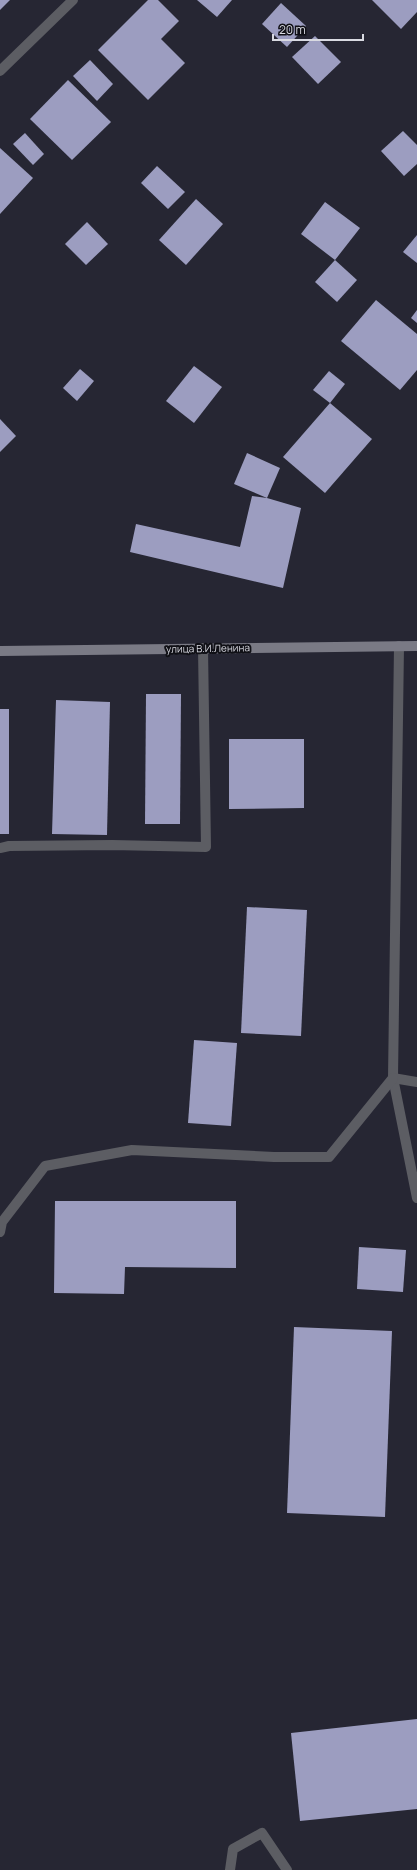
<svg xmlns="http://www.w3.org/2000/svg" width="417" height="1870" viewBox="0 0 417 1870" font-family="Manrope,sans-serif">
<rect width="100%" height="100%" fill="#262633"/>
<g fill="#9c9dc0">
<path d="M0 0H10L0 10Z"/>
<path d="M148 0H158L179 21 161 39 185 63 148 100 98 50Z"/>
<path d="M197 0H232L217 17Z"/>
<path d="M372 0H417V12L401 29Z"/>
<path d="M281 3 306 26 287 47 262 24Z"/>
<path d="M315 36 341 62 318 84 292 57Z"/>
<path d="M90 60 113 84 97 101 73 76Z"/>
<path d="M68 80 111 122 72 160 30 119Z"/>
<path d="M403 131 417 145V164L404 176 381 151Z"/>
<path d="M25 133 44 154 33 165 13 144Z"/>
<path d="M0 148 33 178 0 214Z"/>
<path d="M157 166 185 192 168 209 141 183Z"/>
<path d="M196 199 223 224 186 265 159 240Z"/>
<path d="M325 202 360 228 335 260 301 234Z"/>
<path d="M87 222 108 244 86 265 65 244Z"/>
<path d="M417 235V263L403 252Z"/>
<path d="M335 260 357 280 337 302 315 282Z"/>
<path d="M376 300 417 334V370L400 390 341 341Z"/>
<path d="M417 310V323L411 318Z"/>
<path d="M194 366 222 387 194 423 166 401Z"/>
<path d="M80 369 94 381 77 401 63 388Z"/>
<path d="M329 371 345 384 330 403 313 390Z"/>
<path d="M330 403 372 439 325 493 283 457Z"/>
<path d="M0 419 16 436 0 452Z"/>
<path d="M247 453 280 468 267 498 234 484Z"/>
<path d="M252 496 267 498 301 508 283 588 130 552 136 524 240 547Z"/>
<path d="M146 694H181L180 824H145Z"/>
<path d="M56 700 110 702 107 835 52 834Z"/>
<rect x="0" y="709" width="9" height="125"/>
<path d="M229 739H304V808L229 809Z"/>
<path d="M247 907 307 910 301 1036 241 1033Z"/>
<path d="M194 1040 237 1043 231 1126 188 1123Z"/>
<path d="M55 1201H236V1268L125 1267 124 1294 54 1293Z"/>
<path d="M359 1247 406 1250 403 1292 357 1289Z"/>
<path d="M294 1327 392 1331 385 1517 287 1513Z"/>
<path d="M417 1719V1809L300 1821 291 1733Z"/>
</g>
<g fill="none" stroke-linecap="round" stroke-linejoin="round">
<g stroke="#5c5d63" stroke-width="10">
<path d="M399 646 393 1078 417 1198"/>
<path d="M0 848 9 846 112 845 206 847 203 648"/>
<path d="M393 1078 417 1082"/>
<path d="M0 1232 2 1222 45 1166 132 1150 274 1157H329L393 1078"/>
<path d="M230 1870 233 1849 262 1833 287 1870"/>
</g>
<path stroke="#5c5d63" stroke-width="10" d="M0 71 73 0"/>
<path stroke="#7a7a85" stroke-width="10" d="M0 651 417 646"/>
</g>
<g text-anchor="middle" stroke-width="4" stroke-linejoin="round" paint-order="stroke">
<g font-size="10" fill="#d9dae2" stroke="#101016">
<text transform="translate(208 648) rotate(-1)" y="4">улица В.И.Ленина</text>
</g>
</g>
<path d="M273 34v6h90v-6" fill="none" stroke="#d9dae2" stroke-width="2"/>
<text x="279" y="34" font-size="12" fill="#d9dae2" stroke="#101016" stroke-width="3" paint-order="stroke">20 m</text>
</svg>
